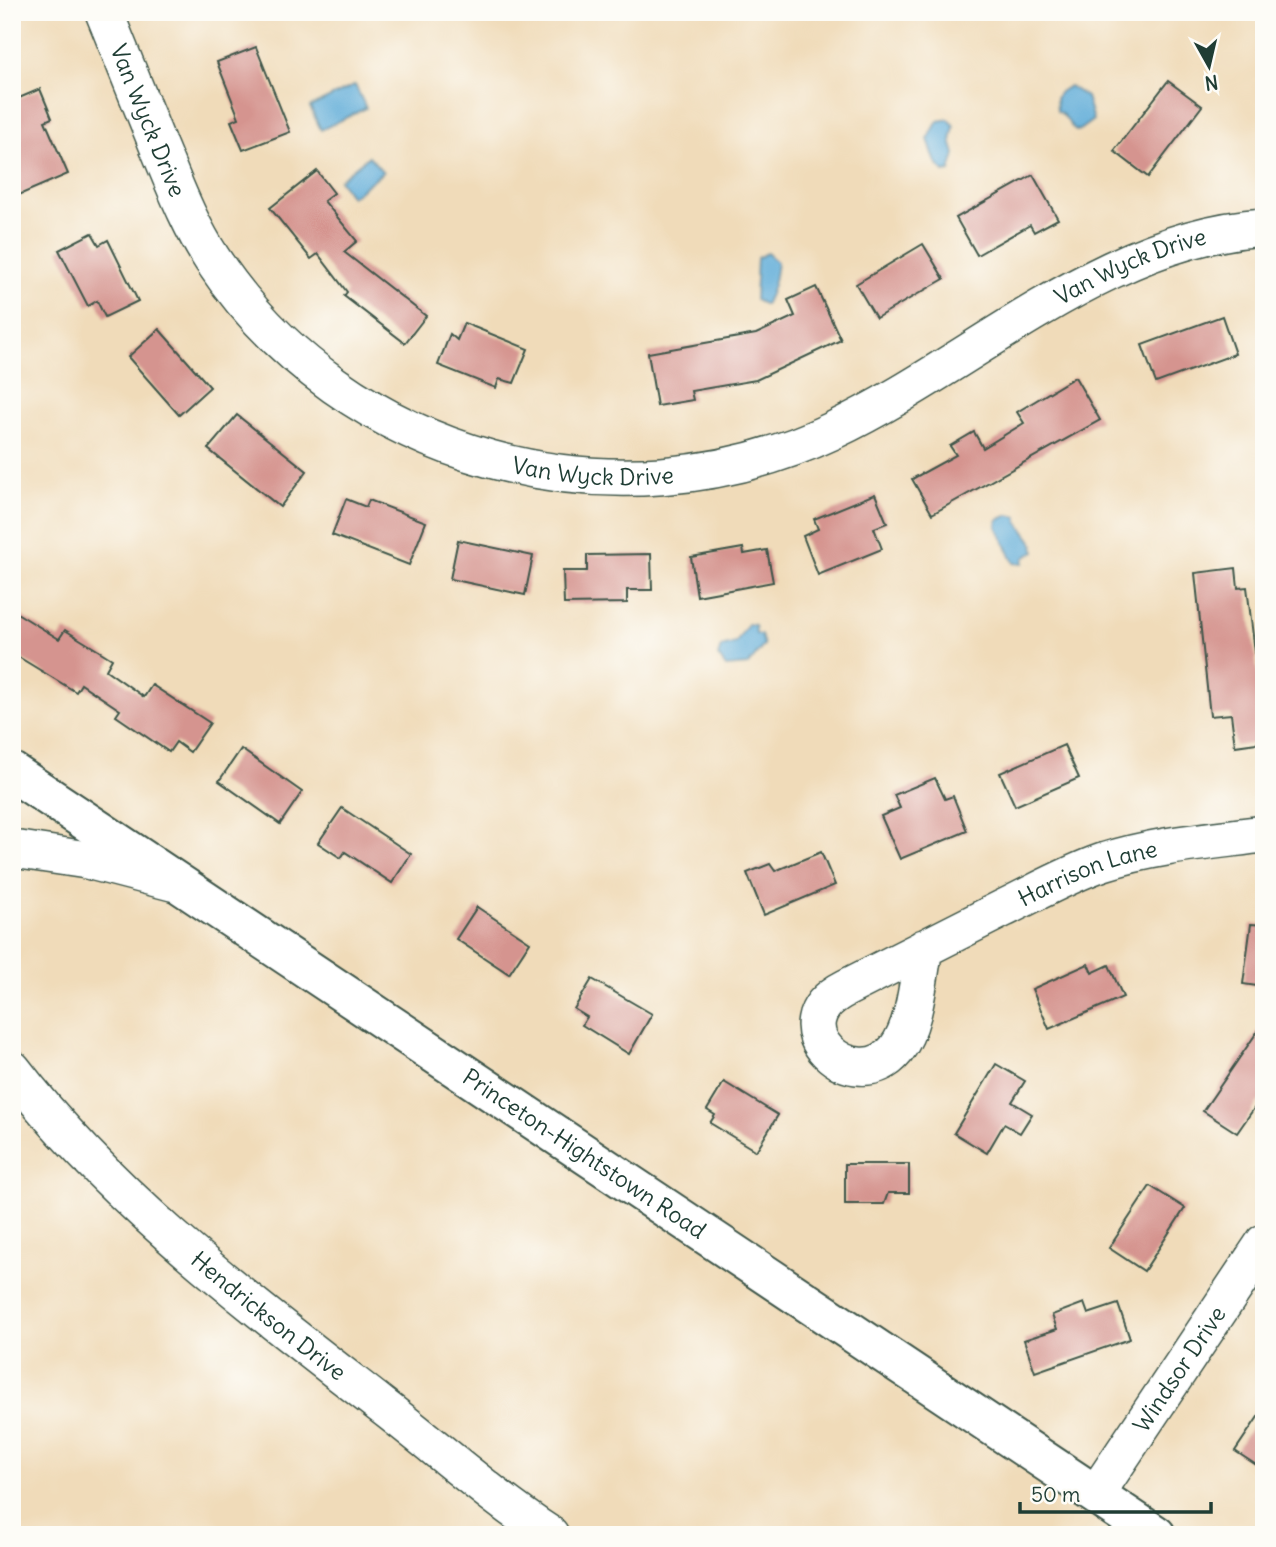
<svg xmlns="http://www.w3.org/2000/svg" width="1276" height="1547" viewBox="0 0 1276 1547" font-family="Delius,sans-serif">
<rect width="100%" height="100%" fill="#fdfcf7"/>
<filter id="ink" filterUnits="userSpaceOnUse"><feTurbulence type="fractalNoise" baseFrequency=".0143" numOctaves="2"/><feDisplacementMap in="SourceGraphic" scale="14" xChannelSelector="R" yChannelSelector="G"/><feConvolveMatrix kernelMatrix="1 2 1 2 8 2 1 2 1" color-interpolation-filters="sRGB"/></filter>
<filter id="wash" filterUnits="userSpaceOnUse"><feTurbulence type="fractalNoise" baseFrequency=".00686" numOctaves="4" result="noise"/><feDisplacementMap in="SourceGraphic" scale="28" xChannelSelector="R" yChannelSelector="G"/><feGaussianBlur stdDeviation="1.57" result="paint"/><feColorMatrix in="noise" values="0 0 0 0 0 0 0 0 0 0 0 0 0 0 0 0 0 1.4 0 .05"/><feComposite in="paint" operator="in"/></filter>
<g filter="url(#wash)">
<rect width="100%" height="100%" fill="#f0dbb9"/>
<g fill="#5facd8" stroke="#3f7486" stroke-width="2">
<path d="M355 85 366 108 321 130 310 107Z"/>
<path d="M1069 86 1086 97 1093 120 1078 131C1067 127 1068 115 1057 111L1056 97 1060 92Z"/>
<path d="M949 119 954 126 951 141 955 154 950 171 944 172 936 163 928 139 938 121Z"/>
<path d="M369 156 383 172 351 197 339 180Z"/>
<path d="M767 253 777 262C775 278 773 290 765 305L755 300 757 258Z"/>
<path d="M1009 515 1018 517V522L1034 544 1035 551 1024 558 1023 564 1014 563 997 526 998 520Z"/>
<path d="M748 624 755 625 756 634 761 635 764 645 748 665 726 667 718 656 721 647 736 643Z"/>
</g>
<g id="blocks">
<g fill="#d5948f">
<path d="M256 47 290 132 243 150 231 121 239 118 217 62Z"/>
<path d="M1168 81 1202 106 1148 177 1114 151Z"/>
<path d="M40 89 52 118 45 121 68 174 12 198V101Z"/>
<path d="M317 171 334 193 324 201 357 241 344 252 426 316 405 343 344 296 347 292 318 254 311 259 270 208Z"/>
<path d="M1033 175 1058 219 1034 232 1030 225 977 255 956 218Z"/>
<path d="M92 233 99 245 108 240 138 301 105 317 97 301 88 306 59 250Z"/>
<path d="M923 244 944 279 876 318 856 284Z"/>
<path d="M816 287 841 340 756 380 691 391 693 400 657 406 648 353 756 334 795 316 788 300Z"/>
<path d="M1222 316 1235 354 1156 383 1142 345Z"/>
<path d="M464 323 528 349 514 383 499 379 496 388 438 365 450 334 457 340Z"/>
<path d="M159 329 210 387 179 415 128 357Z"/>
<path d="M1075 377 1100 420 932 514 912 479 956 455 950 446 974 432 983 448 1024 423 1017 412Z"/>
<path d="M237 415 307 471 280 507 208 449Z"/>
<path d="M875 494 887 523 874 528 882 549 818 575 803 536 818 529 814 519Z"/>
<path d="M346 499 366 507 369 500 426 522 409 565 332 535Z"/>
<path d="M458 540 533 556 525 595 450 579Z"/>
<path d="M743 548 744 554 767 550 773 582 697 596 691 557Z"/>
<path d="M651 554 652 590H627V603L564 604 563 571H587V555Z"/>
<path d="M1236 568 1238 588 1247 587 1258 676 1262 675 1264 742 1235 746 1231 714 1210 716 1195 573Z"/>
<path d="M12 610 59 639 65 630 112 659 106 670 144 697 152 685 210 723 190 752 176 742 169 752 116 716 120 710 81 684 76 692 12 653Z"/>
<path d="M1064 745 1079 778 1015 806 1000 773Z"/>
<path d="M241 749 302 792 280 824 219 781Z"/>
<path d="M935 778 945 799 953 796 967 831 900 859 881 816 900 808 894 795Z"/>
<path d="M342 808 411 854 392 883 345 852 341 858 318 843Z"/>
<path d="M821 852 835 885 764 915 747 873 770 864 775 871Z"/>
<path d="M477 907 530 942 509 974 456 939Z"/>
<path d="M1251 924 1264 925V987L1243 984Z"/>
<path d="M1088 964 1092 973 1109 965 1123 997 1049 1029 1032 989Z"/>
<path d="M592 979 652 1014 629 1054 582 1025 587 1017 574 1009Z"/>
<path d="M1264 1022V1094L1237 1133 1203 1111Z"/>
<path d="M996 1064 1025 1081 1012 1102 1032 1114 1020 1133 1004 1124 987 1153 954 1133Z"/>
<path d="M724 1082 778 1115 756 1151 710 1123 715 1115 707 1110Z"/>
<path d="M845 1164H909V1193H888L884 1204H845Z"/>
<path d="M1150 1186 1185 1208 1144 1271 1109 1248Z"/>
<path d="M1084 1303 1088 1314 1118 1304 1130 1339 1035 1372 1024 1340 1057 1329 1052 1315Z"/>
<path d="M1264 1408V1470L1235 1451Z"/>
</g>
</g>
</g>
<g filter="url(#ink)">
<use href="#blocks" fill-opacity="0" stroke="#3e5548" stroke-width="2"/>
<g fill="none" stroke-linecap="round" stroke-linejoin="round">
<g stroke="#3e5548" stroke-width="40">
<g id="minor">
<path id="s1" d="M104 12C122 57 140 102 159 148 175 186 189 224 212 259 345 460 614 534 832 431 972 365 1104 237 1264 227"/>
<path d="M12 852 20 850 87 860 172 882"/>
<path id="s2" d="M924 948C918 979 916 1024 896 1050 856 1099 771 1026 846 988 898 962 950 935 1002 909 1035 893 1068 874 1103 862 1155 845 1210 841 1264 834"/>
<path id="s3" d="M12 1069C113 1201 250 1303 381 1405 436 1447 492 1497 550 1535"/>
<path id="s4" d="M1096 1494 1264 1243"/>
</g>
</g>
<g stroke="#3e5548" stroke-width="42">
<g id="major">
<path id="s5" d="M12 772 1156 1535"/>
</g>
</g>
<use href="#minor" stroke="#fff" stroke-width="37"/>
<use href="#major" stroke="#fff" stroke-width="38"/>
</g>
</g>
<g text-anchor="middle" stroke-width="7" stroke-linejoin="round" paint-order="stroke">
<g font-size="23" fill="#1f3d34" stroke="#fdfcf7">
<text dy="8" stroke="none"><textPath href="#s1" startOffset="117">Van Wyck Drive</textPath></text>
<text dy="8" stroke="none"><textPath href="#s1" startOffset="1312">Van Wyck Drive</textPath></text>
<text dy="8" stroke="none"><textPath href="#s1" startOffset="724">Van Wyck Drive</textPath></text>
<text dy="8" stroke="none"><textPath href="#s2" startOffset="532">Harrison Lane</textPath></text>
<text dy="8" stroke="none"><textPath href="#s5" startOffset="688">Princeton-Hightstown Road</textPath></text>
<text dy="8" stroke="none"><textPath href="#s3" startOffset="357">Hendrickson Drive</textPath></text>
<text dy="8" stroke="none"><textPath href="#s4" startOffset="150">Windsor Drive</textPath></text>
</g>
</g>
<rect width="1276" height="1547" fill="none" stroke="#fdfcf7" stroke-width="42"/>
<g transform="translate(1209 66) rotate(172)" stroke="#fdfcf7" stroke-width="5" paint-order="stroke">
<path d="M0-5L12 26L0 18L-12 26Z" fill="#1f3d34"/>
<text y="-10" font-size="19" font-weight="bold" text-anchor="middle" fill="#1f3d34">N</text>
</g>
<path d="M1020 1502v10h191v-10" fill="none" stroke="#1f3d34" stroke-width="3.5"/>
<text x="1031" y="1502" font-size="21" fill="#1f3d34" stroke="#fdfcf7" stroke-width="5" paint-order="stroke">50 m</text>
</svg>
